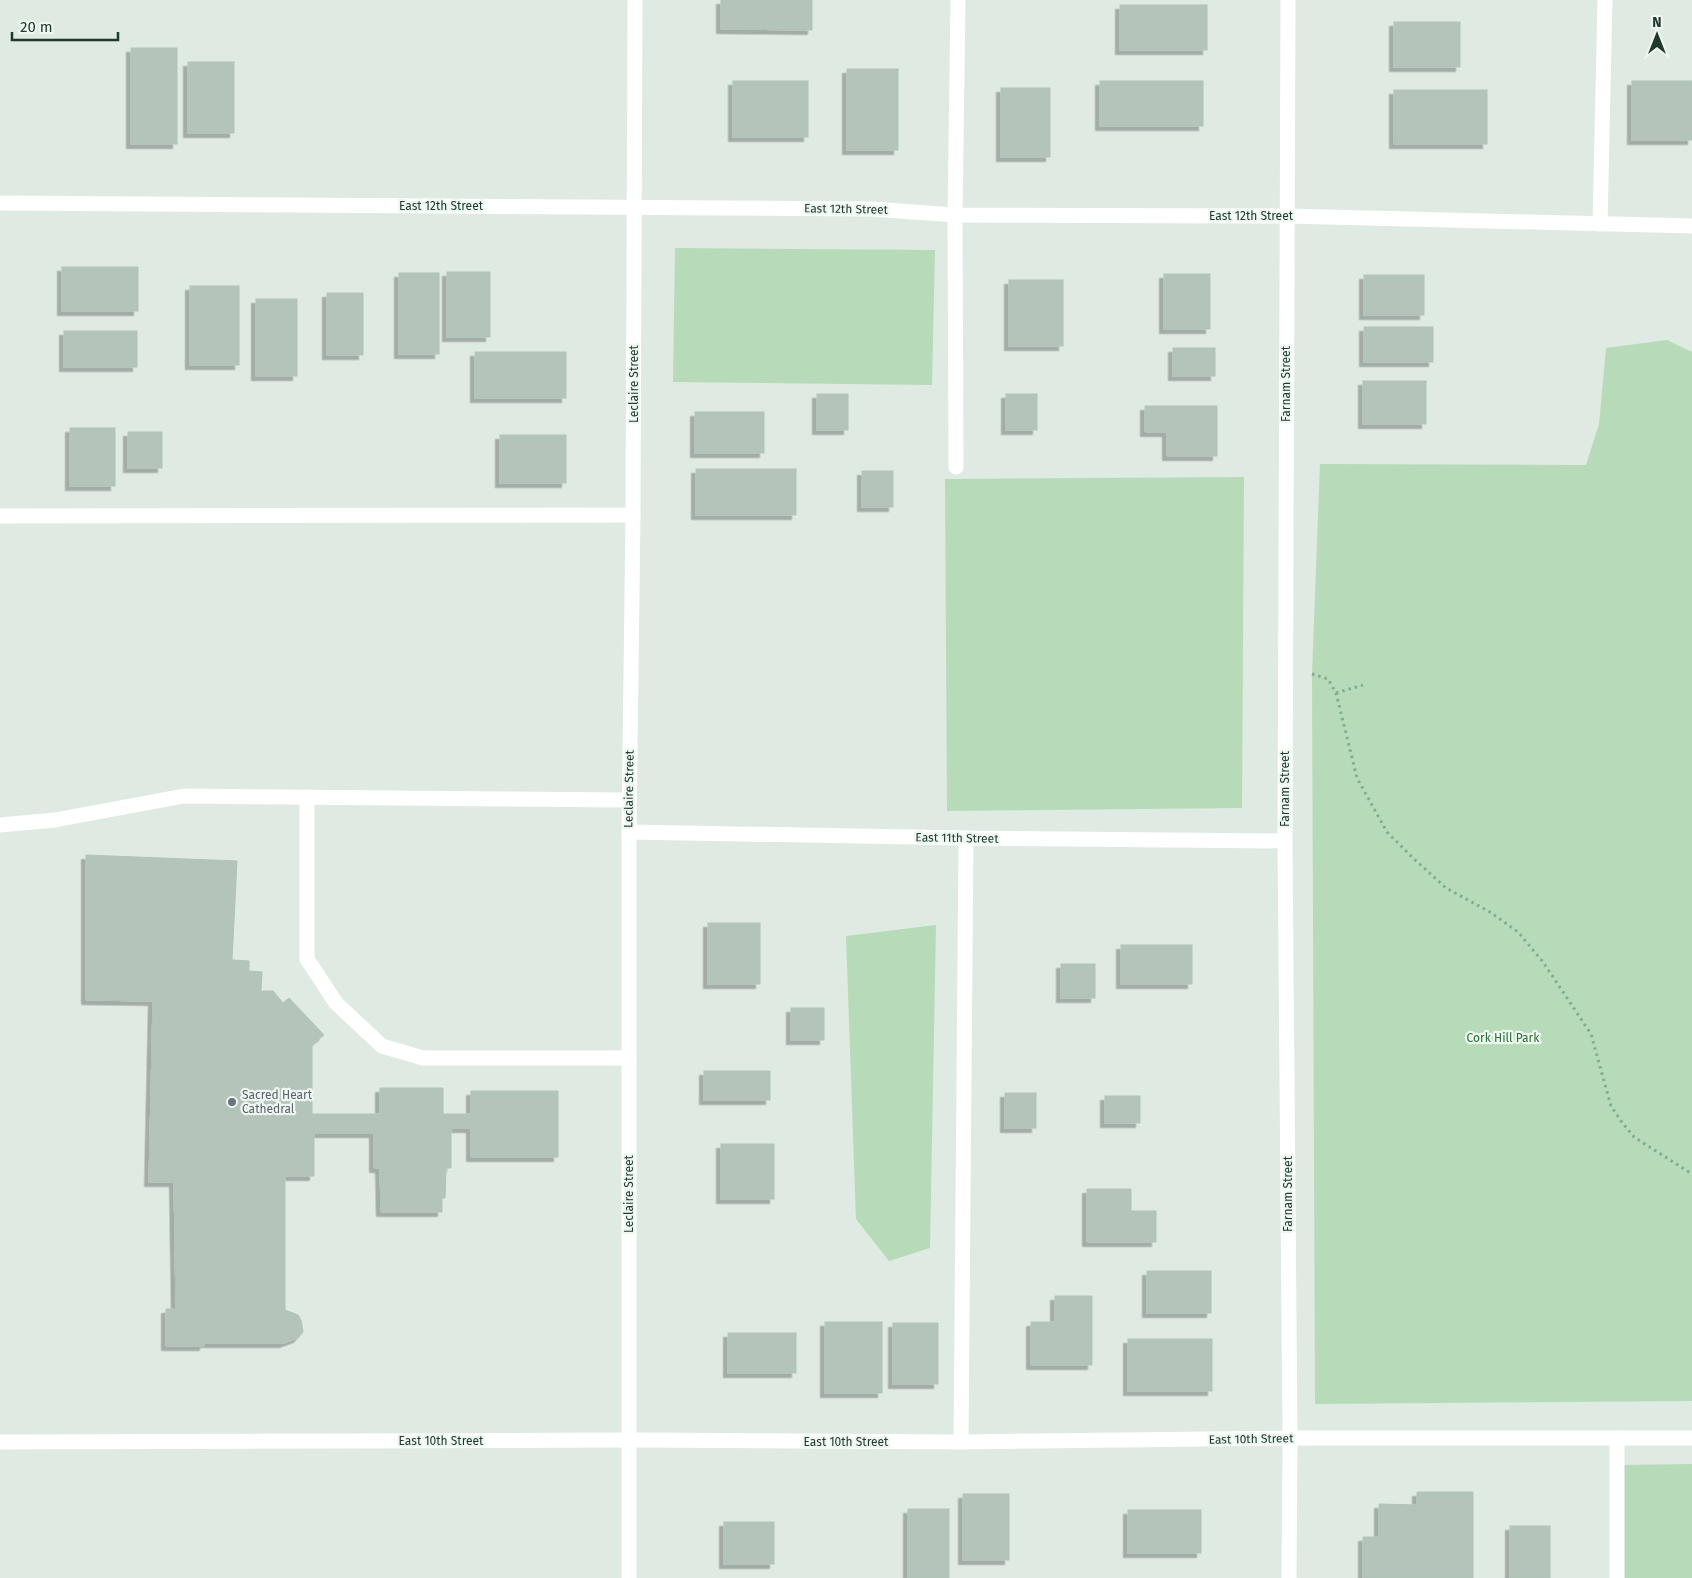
<svg xmlns="http://www.w3.org/2000/svg" width="1692" height="1578" viewBox="0 0 1692 1578" font-family="'Fira Sans',sans-serif">
<defs>
<filter id="shadow"><feDropShadow dx="-4.5" dy="4.5" stdDeviation="0" flood-color="#0004"/></filter>
</defs>
<rect width="100%" height="100%" fill="#deeae2"/>
<g fill="#b7dbb8">
<path d="M675 248 935 250 932 385 673 382Z"/>
<path d="M1667 340 1692 352V1401L1315 1404 1312 674 1320 464 1586 465 1599 424 1606 348Z"/>
<path d="M1244 477 1242 808 947 811 945 479Z"/>
<path d="M936 925 930 1248 889 1261 856 1219 846 936Z"/>
<path d="M1692 1464V1578H1624L1623 1465Z"/>
</g>
<g fill="#b4c4ba" stroke="#b1c3b7" filter="url(#shadow)">
<path d="M721 0H812V30L721 29Z"/>
<rect x="1120" y="5" width="87" height="45"/>
<rect x="1394" y="22" width="66" height="45"/>
<rect x="131" y="48" width="46" height="96"/>
<rect x="188" y="62" width="46" height="71"/>
<rect x="847" y="69" width="51" height="81"/>
<rect x="733" y="81" width="75" height="56"/>
<rect x="1100" y="81" width="103" height="45"/>
<rect x="1632" y="81" width="60" height="59"/>
<rect x="1001" y="88" width="49" height="69"/>
<rect x="1394" y="90" width="93" height="54"/>
<rect x="62" y="267" width="76" height="44"/>
<rect x="447" y="272" width="43" height="65"/>
<rect x="399" y="273" width="40" height="81"/>
<rect x="1164" y="274" width="46" height="55"/>
<rect x="1364" y="275" width="60" height="40"/>
<rect x="1009" y="280" width="54" height="66"/>
<rect x="190" y="286" width="49" height="79"/>
<rect x="327" y="293" width="36" height="62"/>
<rect x="256" y="299" width="41" height="77"/>
<rect x="1364" y="327" width="69" height="35"/>
<rect x="64" y="331" width="73" height="36"/>
<rect x="1173" y="348" width="42" height="28"/>
<rect x="475" y="352" width="91" height="46"/>
<rect x="1363" y="381" width="63" height="43"/>
<rect x="817" y="394" width="31" height="36"/>
<rect x="1006" y="394" width="31" height="36"/>
<path d="M1145 406H1217V456H1167V432H1145Z"/>
<rect x="695" y="412" width="69" height="41"/>
<rect x="70" y="428" width="45" height="58"/>
<rect x="128" y="432" width="34" height="36"/>
<rect x="500" y="435" width="66" height="48"/>
<rect x="696" y="469" width="100" height="46"/>
<rect x="862" y="471" width="31" height="36"/>
<path d="M86 855 237 861 232 960 249 961V971L262 972 261 991H273L283 1003 289 998 324 1035 312 1045V1114H380V1088H443V1114H471V1091H558V1157H471V1128H451V1168H446L445 1198H442V1212H381L380 1168H374V1133H314V1176H285V1310L298 1315 301 1320 303 1332 298 1338 284 1343H204V1346H166V1309H176L174 1182H149L153 1001 86 1000Z"/>
<rect x="708" y="923" width="52" height="61"/>
<rect x="1121" y="945" width="71" height="39"/>
<rect x="1061" y="964" width="34" height="34"/>
<rect x="791" y="1008" width="33" height="32"/>
<rect x="704" y="1071" width="66" height="29"/>
<rect x="1005" y="1093" width="31" height="35"/>
<rect x="1105" y="1096" width="35" height="27"/>
<rect x="721" y="1144" width="53" height="55"/>
<path d="M1087 1189H1131V1211H1156V1242H1087Z"/>
<rect x="1147" y="1271" width="64" height="42"/>
<path d="M1055 1296H1092V1365H1031V1322H1055Z"/>
<rect x="825" y="1322" width="57" height="71"/>
<rect x="893" y="1323" width="45" height="61"/>
<rect x="728" y="1333" width="68" height="40"/>
<rect x="1128" y="1339" width="84" height="52"/>
<path d="M1417 1492H1473V1578H1363V1537H1379V1504L1417 1505Z"/>
<rect x="963" y="1494" width="46" height="66"/>
<rect x="908" y="1509" width="41" height="69"/>
<rect x="1128" y="1510" width="73" height="43"/>
<rect x="724" y="1522" width="50" height="42"/>
<rect x="1510" y="1526" width="40" height="52"/>
</g>
<g fill="none" stroke-linecap="round" stroke-linejoin="round">
<g stroke="#7fad94" stroke-width="3" stroke-dasharray="2.5 4" stroke-linecap="butt">
<path d="M1312 674 1328 679 1336 693 1357 778 1387 832 1413 858 1446 888 1490 912 1518 932 1543 962 1591 1034 1611 1106 1621 1121 1634 1137 1692 1174"/>
<path d="M1336 693 1363 685"/>
</g>
<g stroke="#fff" stroke-width="15">
<path d="M1600 224 1605 0"/>
<path d="M956 467 955 215 958 0"/>
<path d="M0 516 633 515"/>
<path d="M307 797V959L336 1003 382 1046 423 1058H629"/>
<path d="M0 825 55 820 184 796 629 800"/>
<path d="M1617 1438V1578"/>
<path d="M961 1442 966 838"/>
</g>
<g stroke="#fff" stroke-width="15">
<path d="M1288 0 1285 841 1290 1438 1289 1578"/>
<path d="M0 203 872 209 955 215 1287 216 1692 226"/>
<path d="M629 832 966 838 1285 841"/>
<path d="M0 1442 630 1440 961 1442 1290 1438H1692"/>
<path d="M629 1578V832L633 515 635 0"/>
</g>
</g>
<circle fill="#6b7280" stroke="#eef7f1" stroke-width="2" cx="232" cy="1102" r="5"/>
<g text-anchor="middle" stroke-width="4.5" stroke-linejoin="round" paint-order="stroke">
<g font-size="12" fill="#20392d" stroke="#eef7f1">
<text x="441" y="210">East 12th Street</text>
<text transform="translate(846 209) rotate(1)" y="4">East 12th Street</text>
<text x="1251" y="220">East 12th Street</text>
<text transform="translate(634 384) rotate(-90)" y="4">Leclaire Street</text>
<text transform="translate(1286 384) rotate(-90)" y="4">Farnam Street</text>
<text transform="translate(629 789) rotate(-89)" y="4">Leclaire Street</text>
<text transform="translate(1285 789) rotate(-90)" y="4">Farnam Street</text>
<text transform="translate(957 838) rotate(1)" y="4">East 11th Street</text>
<text transform="translate(629 1194) rotate(-90)" y="4">Leclaire Street</text>
<text transform="translate(1288 1194) rotate(-90)" y="4">Farnam Street</text>
<text transform="translate(1251 1439) rotate(-1)" y="4">East 10th Street</text>
<text x="441" y="1445">East 10th Street</text>
<text x="846" y="1446">East 10th Street</text>
</g>
<g font-size="12" fill="#2a6f36" stroke="#eef7f1">
<text x="1503" y="1042">Cork Hill Park</text>
</g>
<g font-size="12" fill="#5b616d" stroke="#eef7f1" text-anchor="start">
<text x="242" y="1099">Sacred Heart<tspan x="242" dy="14">Cathedral</tspan></text>
</g>
</g>
<g transform="translate(1657 35)" stroke="#eef7f1" stroke-width="4" paint-order="stroke">
<path d="M0-4L9 19L0 12L-9 19Z" fill="#20392d"/>
<text y="-8" font-size="14" font-weight="bold" text-anchor="middle" fill="#20392d">N</text>
</g>
<path d="M12 32v8h106v-8" fill="none" stroke="#20392d" stroke-width="2.5"/>
<text x="20" y="32" font-size="15" fill="#20392d" stroke="#eef7f1" stroke-width="4" paint-order="stroke">20 m</text>
</svg>
